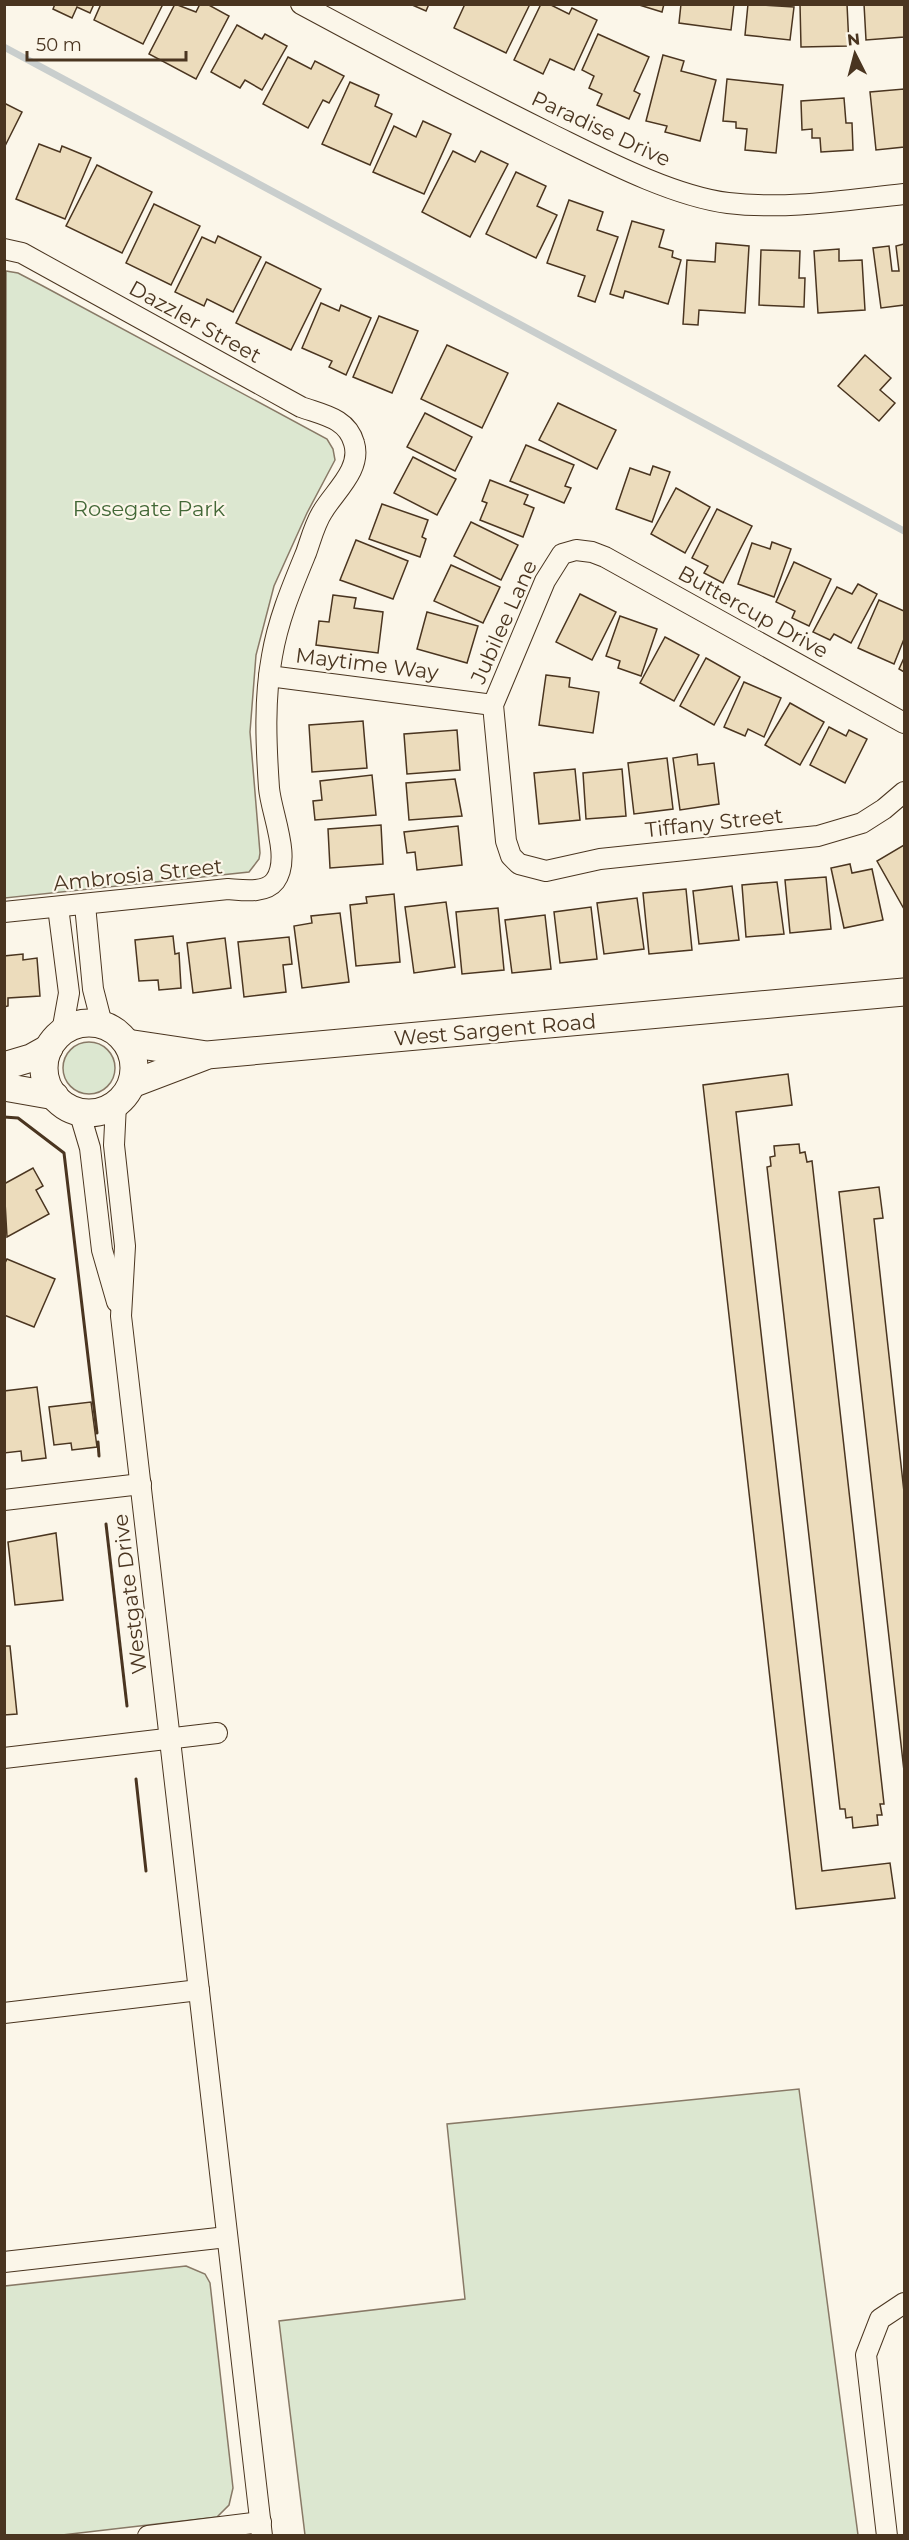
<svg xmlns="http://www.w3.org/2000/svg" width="909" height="2540" viewBox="0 0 909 2540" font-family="Montserrat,sans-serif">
<rect width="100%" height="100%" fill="#fbf6e9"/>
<g fill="#dce7d0" stroke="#887966" stroke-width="1.5">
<path d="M6 271 18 273 41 285 327 439 333 449 335 460 307 513 274 586 256 655 250 732 260 853 259 859 249 872 5 898Z"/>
<circle cx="89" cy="1068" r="26"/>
<path d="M799 2089 858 2535H305L279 2321 465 2299 447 2124Z"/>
<path d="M186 2266 205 2274 210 2283 233 2488 229 2505 217 2517 62 2535H5V2286Z"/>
</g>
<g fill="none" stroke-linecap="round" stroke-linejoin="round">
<path stroke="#c9cecd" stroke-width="7" d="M4 47 904 531"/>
</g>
<g fill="#ecdcbc" stroke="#4a3520" stroke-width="1.5">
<path d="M55 4H94L90 13 77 7 72 18 53 9Z"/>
<path d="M101 4H163L143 44 94 20Z"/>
<path d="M175 4 196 12 200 4H207L229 16 196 79 149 54Z"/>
<path d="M410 4H429L426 11Z"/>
<path d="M465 4H530L506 53 454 28Z"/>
<path d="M541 4H549L569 14 572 8 597 20 574 70 550 59 543 74 514 60Z"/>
<path d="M636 4H664L662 12Z"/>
<path d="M681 4H734L731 30 679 23Z"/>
<path d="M748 4 794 7 790 40 745 35Z"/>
<path d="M800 4H847L849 46 801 47Z"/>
<path d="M864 4H904V37L866 40Z"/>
<path d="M237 25 262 39 265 34 287 46 262 90 245 80 240 88 211 72Z"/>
<path d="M598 34 649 57 634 91 640 94 629 119 597 105 602 94 589 88 594 76 582 70Z"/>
<path d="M663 55 684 61 681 71 716 80 700 141 665 132 667 126 646 121Z"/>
<path d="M288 57 311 69 315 61 344 76 329 103 323 100 308 128 263 104Z"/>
<path d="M727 79 783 85 776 153 745 150 747 129 736 128V122L723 121Z"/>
<path d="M350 82 379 95 375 106 392 114 370 165 322 144Z"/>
<path d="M904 89V147L876 150 870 92Z"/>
<path d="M844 98 846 123H852L853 150 821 152 820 138H812V129L802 130 801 101Z"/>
<path d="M4 103 22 112 4 148Z"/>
<path d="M423 121 451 134 424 194 373 172 394 126 416 137Z"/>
<path d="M39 144 60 152 62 146 91 158 65 219 16 199Z"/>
<path d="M453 151 475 162 481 151 508 164 470 237 422 212Z"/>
<path d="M97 165 152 192 122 253 66 226Z"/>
<path d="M516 172 546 186 537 206 557 215 536 258 486 234Z"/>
<path d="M569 200 603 212 597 230 618 237 595 302 578 296 585 276 547 263Z"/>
<path d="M154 204 200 226 171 285 126 263Z"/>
<path d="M632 221 664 230 659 247 673 251 672 257 681 260 668 304 625 291 623 298 610 294Z"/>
<path d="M218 236 261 257 233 312 207 299 204 306 175 292 202 237 215 243Z"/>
<path d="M716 243 749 246 745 313 699 310 698 325 683 324 687 260 715 262Z"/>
<path d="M904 244V305L881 308 873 248 889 246 892 271H899L896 246Z"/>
<path d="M839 249V261L862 260 865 310 818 313 814 251Z"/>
<path d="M761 250 800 251 799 278H805L804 307 759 305Z"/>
<path d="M266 262 321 289 291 350 236 323Z"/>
<path d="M321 303 339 311 341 305 371 318 346 375 329 367 332 361 302 348Z"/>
<path d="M379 316 418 331 392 393 353 377Z"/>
<path d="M447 345 508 373 482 428 421 399Z"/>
<path d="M865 355 891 378 880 390 895 403 879 421 838 386Z"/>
<path d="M558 403 616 430 597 469 539 440Z"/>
<path d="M425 413 472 437 455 471 407 447Z"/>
<path d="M526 445 574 465 565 486 571 488 564 503 510 481Z"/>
<path d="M413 457 456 479 437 515 394 493Z"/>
<path d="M653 466 670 472 652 522 616 509 630 468 650 475Z"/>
<path d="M490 480 528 495 524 504 534 508 523 537 480 520 487 503 482 501Z"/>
<path d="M676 488 710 507 685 553 651 534Z"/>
<path d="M382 504 428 520 422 537 426 539 420 557 369 539Z"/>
<path d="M717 509 752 526 723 583 704 573 708 566 692 558Z"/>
<path d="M471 522 518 545 501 580 454 556Z"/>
<path d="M356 540 408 561 393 599 340 580Z"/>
<path d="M772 542 791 549 774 597 738 584 752 543 770 549Z"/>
<path d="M794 562 831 579 809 626 792 618 795 611 776 602Z"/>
<path d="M451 565 500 587 483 623 434 601Z"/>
<path d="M858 584 877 594 851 643 834 634 830 640 813 632 837 587 852 594Z"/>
<path d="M580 594 616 612 592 660 556 642Z"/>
<path d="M333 595 356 598 354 608 383 612 378 653 316 645 319 621 329 622Z"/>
<path d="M879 600 904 611V639L894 664 858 648Z"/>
<path d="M427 612 478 626 467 663 417 649Z"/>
<path d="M620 616 657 629 641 676 618 668 620 661 606 656Z"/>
<path d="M665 637 699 655 674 701 640 683Z"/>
<path d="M706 658 740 677 714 725 680 706Z"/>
<path d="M904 658V672L899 669Z"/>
<path d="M546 675 570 678 569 687 599 692 593 733 539 725Z"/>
<path d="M744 682 781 698 764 737 748 729 745 736 724 727Z"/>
<path d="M790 703 824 722 800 765 765 745Z"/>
<path d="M363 721 367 768 312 772 309 725Z"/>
<path d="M829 727 846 736 849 730 867 739 845 783 810 765Z"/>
<path d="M457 730 460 770 407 774 404 734Z"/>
<path d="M697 754 698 765 714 763 719 804 680 810 673 758Z"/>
<path d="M667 758 673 809 634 814 628 763Z"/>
<path d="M575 769 580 820 539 824 534 773Z"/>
<path d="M622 769 626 816 586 819 583 773Z"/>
<path d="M372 775 376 815 315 820 313 801 322 800 320 781Z"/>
<path d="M455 779 462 816 409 820 406 783Z"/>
<path d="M381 825 383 864 330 868 328 829Z"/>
<path d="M458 826 462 865 417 870 415 852 407 853 404 832Z"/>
<path d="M904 845V909L877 861Z"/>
<path d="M850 864 852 873 872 869 883 920 844 928 831 868Z"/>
<path d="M826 877 831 929 790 933 785 880Z"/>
<path d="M777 882 784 934 746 937 742 885Z"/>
<path d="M732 886 739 940 699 944 693 891Z"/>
<path d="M686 889 692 950 649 954 643 893Z"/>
<path d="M394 894 400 962 356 966 350 905 367 903 366 897Z"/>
<path d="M637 898 644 949 604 954 597 903Z"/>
<path d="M446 902 455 967 414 973 405 907Z"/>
<path d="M591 907 597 959 560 963 554 912Z"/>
<path d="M498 908 504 970 462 974 456 912Z"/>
<path d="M340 913 349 982 302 988 294 926 312 923 311 916Z"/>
<path d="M545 915 551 969 512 973 505 920Z"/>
<path d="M173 936 175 954 179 953 181 988 159 990 158 980 139 981 135 940Z"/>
<path d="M289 937 292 964 283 965 286 992 244 997 238 942Z"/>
<path d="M225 938 231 988 193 993 187 943Z"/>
<path d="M23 954V960L37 958 40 996 8 998V1006L4 1007V956Z"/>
<path d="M788 1074 792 1105 736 1112 822 1871 890 1863 895 1898 796 1909 703 1085Z"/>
<path d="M799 1144 800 1153 805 1152 807 1162 812 1161 884 1804H880L882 1815H877L878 1825 853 1828 852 1817 846 1818 845 1809H840L767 1167 771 1166 770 1157 775 1156 774 1146Z"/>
<path d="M33 1168 43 1186 36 1190 49 1214 7 1237 4 1184Z"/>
<path d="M879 1187 883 1218 874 1219 904 1492V1771L839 1192Z"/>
<path d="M7 1259 55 1279 34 1327 4 1315V1265Z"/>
<path d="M37 1387 46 1458 22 1461 21 1451 4 1453V1391Z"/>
<path d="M91 1402 97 1447 72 1450 71 1443 54 1445 49 1407Z"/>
<path d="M56 1533 63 1600 15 1605 8 1542Z"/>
<path d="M4 1646H10L17 1714 4 1715Z"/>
</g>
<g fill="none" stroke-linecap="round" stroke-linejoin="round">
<g stroke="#4a3520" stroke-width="22">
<g id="street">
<path d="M301 4C384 49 467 92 551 134 602 159 672 196 728 203 787 210 846 200 904 194"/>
<path d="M4 249 22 253 301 407C323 415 347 418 354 443 362 469 335 491 323 511 315 523 311 539 306 553 292 587 278 620 272 656 264 699 266 744 269 788 271 813 292 858 275 881 265 894 242 890 228 889L4 912"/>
<path d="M269 676 493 705"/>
<path d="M904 723 605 557 592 552 576 550 562 554 545 581 493 705 506 841 511 856 519 864 546 871 600 859 818 836 862 823 884 809 904 792"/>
<path d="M85 905 93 989 102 1024"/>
<path d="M58 907 69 993 62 1032"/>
<path d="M116 1104 114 1145 125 1246 121 1316 262 2536"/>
<path d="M79 1111 90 1148 102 1250 117 1302"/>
<path d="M4 1500 141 1484"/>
<path d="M4 1758 217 1733"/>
<path d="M4 2013 199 1990"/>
<path d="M4 2262 227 2237"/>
<path d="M148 2536 261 2522"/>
<path d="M887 2536 866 2355 880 2319 904 2303"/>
</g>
</g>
<g stroke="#4a3520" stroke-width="29">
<g id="secondary">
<circle cx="89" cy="1068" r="45"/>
<path d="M127 1043 207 1055 904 992"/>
<path d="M4 1066 31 1058 49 1048"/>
<path d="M132 1084 203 1057"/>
<path d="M4 1087 55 1096"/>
</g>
</g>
<use href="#street" stroke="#fbf6e9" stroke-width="20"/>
<use href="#secondary" stroke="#fbf6e9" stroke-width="27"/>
<g stroke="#4a3520" stroke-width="3">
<path d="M4 1117 18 1118 64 1153 97 1433"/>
<path d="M98 1442 99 1456"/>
<path d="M106 1524 127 1706"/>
<path d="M136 1779 146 1871"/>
</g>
</g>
<g text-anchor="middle" stroke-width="4.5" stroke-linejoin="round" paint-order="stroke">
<g font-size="21" fill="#4a3520" stroke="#fbf6e9">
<text transform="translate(601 129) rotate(25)" y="7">Paradise Drive</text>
<text transform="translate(195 322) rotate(29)" y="7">Dazzler Street</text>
<text transform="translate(753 612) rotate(29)" y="7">Buttercup Drive</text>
<text transform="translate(504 622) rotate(-66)" y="7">Jubilee Lane</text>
<text transform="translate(367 664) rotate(7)" y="7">Maytime Way</text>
<text transform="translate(714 823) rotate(-6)" y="7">Tiffany Street</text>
<text transform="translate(138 875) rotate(-6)" y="7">Ambrosia Street</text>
<text transform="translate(495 1030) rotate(-5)" y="7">West Sargent Road</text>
<text transform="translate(130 1594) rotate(-97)" y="7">Westgate Drive</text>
</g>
<g font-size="21" fill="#436837" stroke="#fbf6e9">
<text x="149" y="516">Rosegate Park</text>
</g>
</g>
<rect width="909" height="2540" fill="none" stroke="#4a3520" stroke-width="12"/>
<g transform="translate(855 54) rotate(354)" stroke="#fbf6e9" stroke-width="4.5" paint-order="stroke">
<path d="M0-4.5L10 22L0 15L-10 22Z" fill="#4a3520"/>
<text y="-9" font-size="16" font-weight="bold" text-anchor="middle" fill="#4a3520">N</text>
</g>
<path d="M27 51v9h159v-9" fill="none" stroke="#4a3520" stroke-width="3"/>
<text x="36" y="51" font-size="18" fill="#4a3520" stroke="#fbf6e9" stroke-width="4.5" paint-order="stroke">50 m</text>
</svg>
